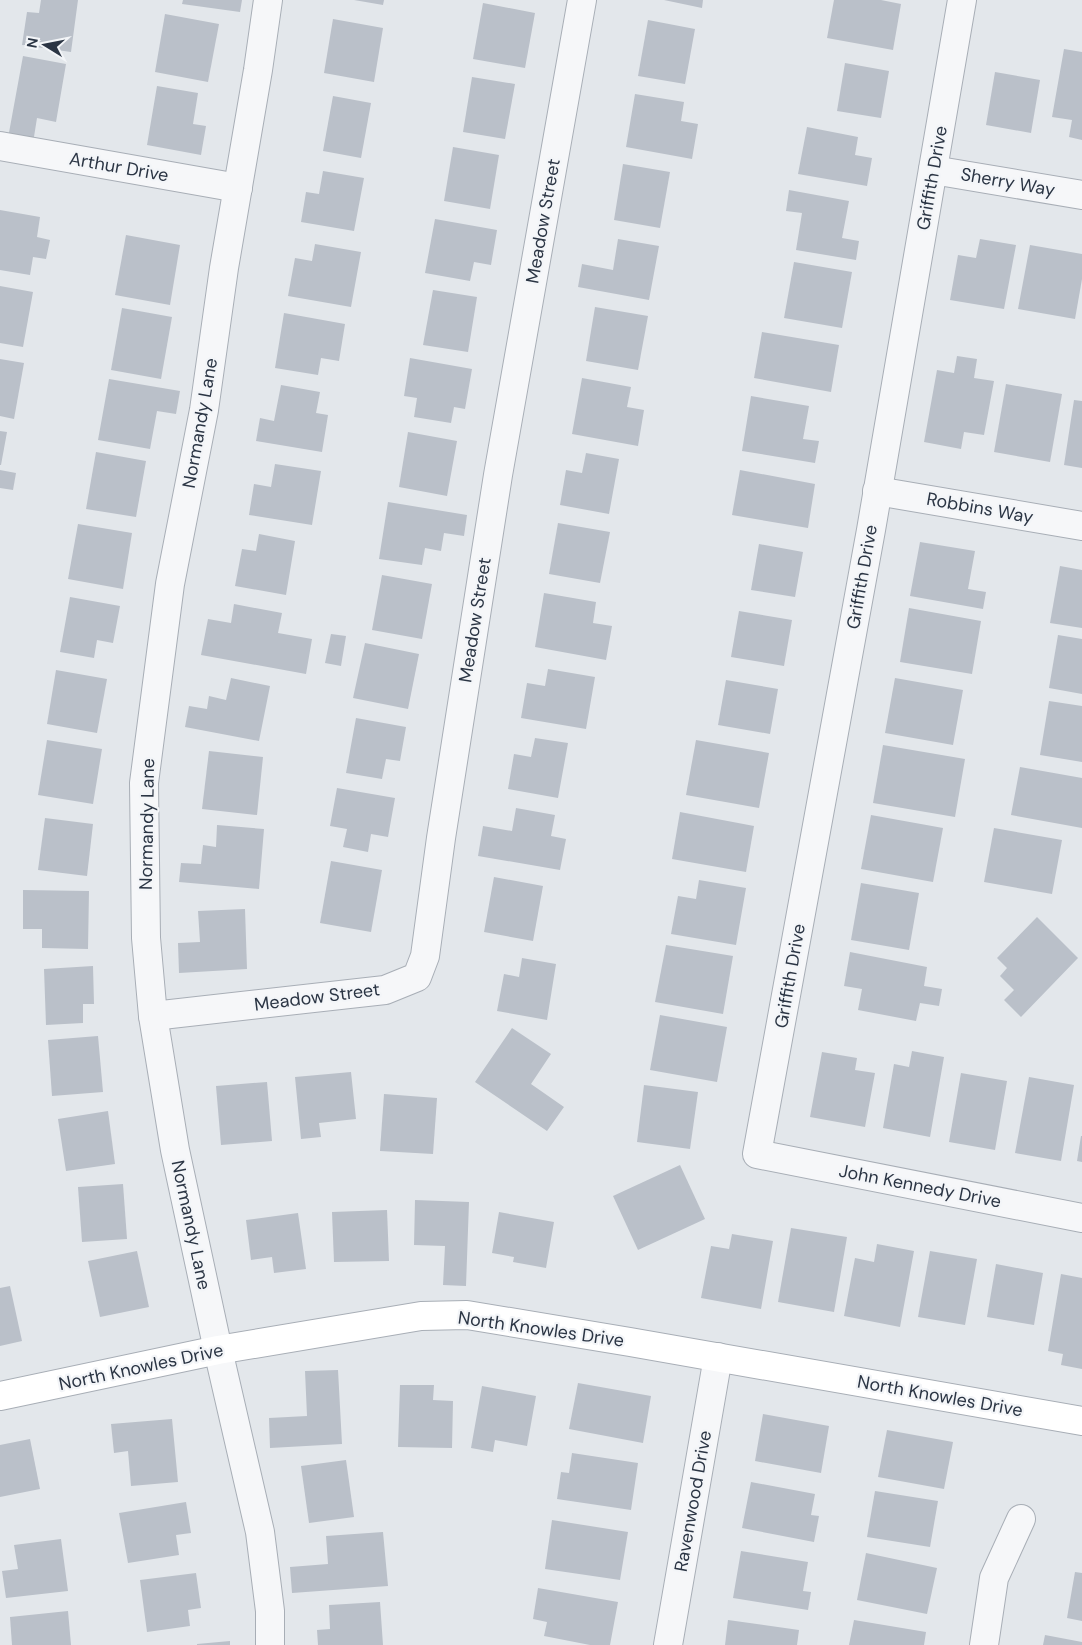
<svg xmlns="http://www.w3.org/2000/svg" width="1082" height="1645" viewBox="0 0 1082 1645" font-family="'DM Sans',sans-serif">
<rect width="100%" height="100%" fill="#e3e7eb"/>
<g fill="#bac0c9">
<path d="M41 0H78L71 52 22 45 27 12 39 13Z"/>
<path d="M183 0H242L240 12 182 4Z"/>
<path d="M354 0H384L383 5Z"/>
<path d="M664 0H703L702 8Z"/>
<path d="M834 0H881L901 4 893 50 827 38Z"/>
<path d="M483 3 535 13 525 68 473 59Z"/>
<path d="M165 14 219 24 208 82 155 72Z"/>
<path d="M333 19 383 28 374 82 324 73Z"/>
<path d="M648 20 695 29 685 84 638 76Z"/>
<path d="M1064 49 1082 52V140L1069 137 1072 120 1052 117Z"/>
<path d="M23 56 66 64 56 122 37 118 33 143 8 138Z"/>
<path d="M845 63 889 71 881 118 837 111Z"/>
<path d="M995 72 1040 80 1031 133 986 125Z"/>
<path d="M472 77 515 84 505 139 463 132Z"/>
<path d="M157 86 198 93 193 124 206 126 201 155 147 145Z"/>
<path d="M635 94 684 102 681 121 698 124 692 159 626 147Z"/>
<path d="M333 96 371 103 361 158 323 151Z"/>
<path d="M807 127 858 137 855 155 872 158 867 186 798 174Z"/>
<path d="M453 147 499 155 490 209 444 201Z"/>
<path d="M623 164 670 172 660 228 614 220Z"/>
<path d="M323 171 364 178 354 231 301 222 306 192 319 194Z"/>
<path d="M789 190 849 201 842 238 859 241 856 260 796 250 802 213 786 211Z"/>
<path d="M0 210 40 217 37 237 50 240 46 259 33 257 30 275 0 270Z"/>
<path d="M435 219 497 230 491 265 474 262 470 281 425 273Z"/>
<path d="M126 235 180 245 170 305 115 295Z"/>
<path d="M618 239 659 246 649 300 578 287 582 264 613 270Z"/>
<path d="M980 239 1016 245 1004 309 950 300 958 255 976 258Z"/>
<path d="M315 244 361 252 351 307 288 296 295 258 312 261Z"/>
<path d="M1030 245 1082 254V279L1075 319 1018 309Z"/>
<path d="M794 262 852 272 842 328 784 318Z"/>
<path d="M0 286 33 292 23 347 0 343Z"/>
<path d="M433 290 477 297 468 352 423 345Z"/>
<path d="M595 307 648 316 638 370 586 361Z"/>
<path d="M122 308 172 317 161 379 111 370Z"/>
<path d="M284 313 345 324 339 361 321 358 318 375 275 368Z"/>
<path d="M762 332 839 345 831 392 754 378Z"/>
<path d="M957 356 977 359 974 378 994 381 984 435 964 432 961 449 924 442 937 370 954 373Z"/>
<path d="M410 358 472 369 465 409 454 407 451 423 414 417 417 398 404 396Z"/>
<path d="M0 359 24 363 14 419 0 416Z"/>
<path d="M582 378 631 387 627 407 644 410 638 446 572 434Z"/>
<path d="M109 379 180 391 176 414 157 411 150 449 98 440Z"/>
<path d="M1006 384 1062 394 1050 462 994 452Z"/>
<path d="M281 385 320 392 316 413 328 415 322 452 256 441 260 418 274 421Z"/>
<path d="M751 396 809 406 803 439 819 441 815 463 742 451Z"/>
<path d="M1074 400 1082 401V468L1064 465Z"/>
<path d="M0 431 7 432 1 465H0Z"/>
<path d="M408 432 457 441 447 496 399 487Z"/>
<path d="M96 452 146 461 136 517 86 509Z"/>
<path d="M586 453 619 459 609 514 560 505 566 470 582 473Z"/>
<path d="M275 464 321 471 312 525 249 515 254 484 271 487Z"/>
<path d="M0 470 16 473 13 490 0 488Z"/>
<path d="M740 470 815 484 808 528 732 515Z"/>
<path d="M388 502 467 515 464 536 444 533 441 551 425 548 422 565 379 559Z"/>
<path d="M558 523 610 532 600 583 549 574Z"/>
<path d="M78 524 132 533 123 589 68 579Z"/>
<path d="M259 534 295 541 286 595 235 586 242 549 256 551Z"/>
<path d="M920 542 975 551 968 589 986 592 983 609 910 596Z"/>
<path d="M759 544 803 552 795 597 751 590Z"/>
<path d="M1060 566 1082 570V628L1050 623Z"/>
<path d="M382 575 432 584 422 639 372 630Z"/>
<path d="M544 593 596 602 593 623 612 626 606 660 535 647Z"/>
<path d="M70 597 120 606 113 643 97 640 94 658 60 652Z"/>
<path d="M234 604 282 613 278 633 312 639 306 674 201 655 208 619 231 623Z"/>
<path d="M909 608 981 621 972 674 900 662Z"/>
<path d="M739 611 792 620 784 666 731 657Z"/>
<path d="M331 634 346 636 341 666 325 663Z"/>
<path d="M1058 635 1082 639V694L1049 688Z"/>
<path d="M365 643 419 654 408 709 353 698Z"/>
<path d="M548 669 595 677 586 729 521 718 527 683 545 686Z"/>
<path d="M56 670 107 679 97 733 47 724Z"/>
<path d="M231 678 270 686 259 741 185 727 189 706 207 709 209 696 226 700Z"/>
<path d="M895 678 963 690 953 745 885 733Z"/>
<path d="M726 680 778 689 770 734 718 725Z"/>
<path d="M1049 701 1082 706V762L1040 755Z"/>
<path d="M356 718 406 727 400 761 386 759 382 779 346 773Z"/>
<path d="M535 738 568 743 558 798 508 789 514 754 531 757Z"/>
<path d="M47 740 102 749 93 804 38 795Z"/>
<path d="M696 740 769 753 759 808 686 795Z"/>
<path d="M883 745 965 759 955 817 873 803Z"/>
<path d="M209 751 263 757 257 815 202 809Z"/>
<path d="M1020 767 1082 778V828L1011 815Z"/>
<path d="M337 788 395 798 388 837 371 834 368 852 343 847 347 829 330 826Z"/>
<path d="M516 808 555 815 551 836 566 839 560 870 478 856 483 826 512 831Z"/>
<path d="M680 812 754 826 746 872 672 859Z"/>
<path d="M871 815 943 828 933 882 861 869Z"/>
<path d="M45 818 93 824 87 876 38 870Z"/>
<path d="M217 825 264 829 259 889 179 882 181 863 201 864 203 845 216 847Z"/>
<path d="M994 828 1062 840 1052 894 984 882Z"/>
<path d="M331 861 382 870 371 932 320 923Z"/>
<path d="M494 877 543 886 533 941 484 932Z"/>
<path d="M699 880 746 888 736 945 671 934 678 896 696 899Z"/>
<path d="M861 883 919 893 909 950 851 940Z"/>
<path d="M23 890 89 891 88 949 42 948V929H23Z"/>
<path d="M245 909 247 969 179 973 178 943 200 942 198 911Z"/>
<path d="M1037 917 1078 958 1021 1017 1004 1000 1014 990 1000 976 1007 968 997 958Z"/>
<path d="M666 945 733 956 723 1014 655 1002Z"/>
<path d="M850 952 927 967 924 986 942 989 939 1006 920 1003 916 1021 858 1010 862 989 844 986Z"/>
<path d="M522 958 556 964 547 1020 497 1011 504 974 519 977Z"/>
<path d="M93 966 94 1004H83V1023L46 1025 44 969Z"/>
<path d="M660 1015 727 1027 717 1082 650 1070Z"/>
<path d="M512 1028 551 1054 531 1084 564 1107 547 1131 475 1082Z"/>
<path d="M98 1036 103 1092 52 1096 48 1040Z"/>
<path d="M912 1051 944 1057 930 1137 883 1128 894 1064 909 1067Z"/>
<path d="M822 1052 857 1058 855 1070 875 1073 865 1127 810 1117Z"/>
<path d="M351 1072 356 1119 319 1123 321 1137 301 1139 295 1077Z"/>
<path d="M961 1073 1007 1081 995 1150 949 1142Z"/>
<path d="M1029 1077 1074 1085 1061 1161 1015 1153Z"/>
<path d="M267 1082 272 1141 221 1145 216 1086Z"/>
<path d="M644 1085 698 1092 690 1149 637 1142Z"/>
<path d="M384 1094 437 1098 433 1154 380 1151Z"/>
<path d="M108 1111 115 1164 66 1171 58 1119Z"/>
<path d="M1081 1136H1082V1162L1077 1161Z"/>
<path d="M680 1165 705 1219 638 1250 613 1196Z"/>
<path d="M123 1184 127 1239 82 1242 78 1187Z"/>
<path d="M415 1200 469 1202 466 1286 443 1285 445 1246 414 1245Z"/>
<path d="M387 1210 389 1261 334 1262 332 1212Z"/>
<path d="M499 1212 554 1222 546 1268 513 1262 514 1257 492 1253Z"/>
<path d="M298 1213 306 1269 274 1273 272 1257 251 1260 246 1220Z"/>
<path d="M791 1228 847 1237 834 1312 778 1302Z"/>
<path d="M732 1234 773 1241 761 1309 701 1298 711 1246 729 1249Z"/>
<path d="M877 1244 914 1251 900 1327 844 1316 855 1258 874 1262Z"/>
<path d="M137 1251 149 1307 100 1317 88 1261Z"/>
<path d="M930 1251 977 1259 965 1325 918 1317Z"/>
<path d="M996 1264 1043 1273 1034 1325 987 1317Z"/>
<path d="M1061 1274 1082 1278V1369L1061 1365 1063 1354 1048 1351Z"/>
<path d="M10 1286 22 1341 0 1346V1288Z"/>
<path d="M338 1370 342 1444 270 1448 269 1418 307 1416 305 1371Z"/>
<path d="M578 1383 651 1396 643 1443 569 1429Z"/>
<path d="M400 1385H434L433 1400 453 1401 452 1448 398 1447Z"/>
<path d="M482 1386 536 1396 527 1446 495 1440 493 1452 471 1448Z"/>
<path d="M763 1414 829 1426 821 1473 755 1461Z"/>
<path d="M172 1419 178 1482 131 1486 128 1451 114 1453 111 1424Z"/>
<path d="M887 1430 953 1442 944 1489 878 1477Z"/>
<path d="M30 1439 40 1489 0 1497V1445Z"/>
<path d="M572 1453 638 1463 631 1510 557 1499 561 1472 569 1473Z"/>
<path d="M346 1460 354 1517 309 1523 301 1466Z"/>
<path d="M751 1482 815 1494 811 1515 819 1516 814 1542 742 1528Z"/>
<path d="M875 1491 938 1501 930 1547 867 1537Z"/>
<path d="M186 1502 191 1533 176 1535 179 1555 128 1563 119 1513Z"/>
<path d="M552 1520 628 1532 620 1580 545 1569Z"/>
<path d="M383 1532 388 1586 292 1593 290 1567 328 1564 326 1536Z"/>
<path d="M61 1539 68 1591 6 1598 2 1571 18 1569 14 1545Z"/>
<path d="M741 1551 808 1562 803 1591 811 1592 808 1610 733 1598Z"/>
<path d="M866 1553 937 1568 927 1614 857 1600Z"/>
<path d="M1075 1572 1082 1573V1621L1067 1618Z"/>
<path d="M196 1573 201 1608 188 1610 190 1626 147 1632 140 1580Z"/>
<path d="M538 1588 618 1602 610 1645H590L544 1636 547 1622 533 1619Z"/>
<path d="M380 1602 383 1645H318L317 1630 330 1629 329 1605Z"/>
<path d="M68 1611 71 1645H12L10 1617Z"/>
<path d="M728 1620 799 1630 797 1645H725Z"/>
<path d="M854 1620 926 1632 924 1645H849Z"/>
<path d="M1045 1635 1082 1642V1645H1043Z"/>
<path d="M230 1641V1645H197V1644Z"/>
</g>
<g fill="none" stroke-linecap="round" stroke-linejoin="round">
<g stroke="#a8aeb6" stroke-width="30">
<g id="street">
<path d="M268 0 258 70 224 268 204 410 170 584 144 783 146 938 153 1016 175 1150 218 1350 260 1532 270 1611V1645"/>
<path d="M962 0 871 530 757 1154 1082 1218"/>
<path d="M0 146 238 188"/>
<path d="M933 170 1082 195"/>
<path d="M877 491 1082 526"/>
<path d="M153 1016 385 990 417 977 425 956 441 838 498 475 582 0"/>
<path d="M668 1645 718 1357"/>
<path d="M984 1645 994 1578 1021 1519"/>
</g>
</g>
<g stroke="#a8aeb6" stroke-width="30">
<path id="secondary" d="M0 1396 218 1350 421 1316 467 1315 630 1342 1082 1421"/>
</g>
<use href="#street" stroke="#f6f7f9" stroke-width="28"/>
<use href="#secondary" stroke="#fff" stroke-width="28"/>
</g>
<g text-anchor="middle" stroke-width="4.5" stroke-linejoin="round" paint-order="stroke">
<g font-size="18" fill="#2b3544" stroke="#f3f5f8">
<text transform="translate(119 167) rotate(10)" y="6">Arthur Drive</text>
<text transform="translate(932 178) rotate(-80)" y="6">Griffith Drive</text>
<text transform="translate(1008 182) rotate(10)" y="6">Sherry Way</text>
<text transform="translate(543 221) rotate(-80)" y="6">Meadow Street</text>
<text transform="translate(200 423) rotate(-80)" y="6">Normandy Lane</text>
<text transform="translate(980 508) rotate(10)" y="6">Robbins Way</text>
<text transform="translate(862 577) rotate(-80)" y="6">Griffith Drive</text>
<text transform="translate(475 620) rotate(-81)" y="6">Meadow Street</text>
<text transform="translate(147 824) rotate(-89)" y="6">Normandy Lane</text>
<text transform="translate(790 976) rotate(-80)" y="6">Griffith Drive</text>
<text transform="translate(317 997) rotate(-7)" y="6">Meadow Street</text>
<text transform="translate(920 1186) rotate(11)" y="6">John Kennedy Drive</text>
<text transform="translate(191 1225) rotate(78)" y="6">Normandy Lane</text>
<text transform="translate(541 1329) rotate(8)" y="6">North Knowles Drive</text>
<text transform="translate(141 1367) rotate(-12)" y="6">North Knowles Drive</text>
<text transform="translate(940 1396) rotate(10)" y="6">North Knowles Drive</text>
<text transform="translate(693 1501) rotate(-80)" y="6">Ravenwood Drive</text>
</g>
</g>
<g transform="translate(45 45) rotate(280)" stroke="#f3f5f8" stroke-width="4" paint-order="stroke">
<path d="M0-4L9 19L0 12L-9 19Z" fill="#2b3544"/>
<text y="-8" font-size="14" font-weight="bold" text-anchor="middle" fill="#2b3544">N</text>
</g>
</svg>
